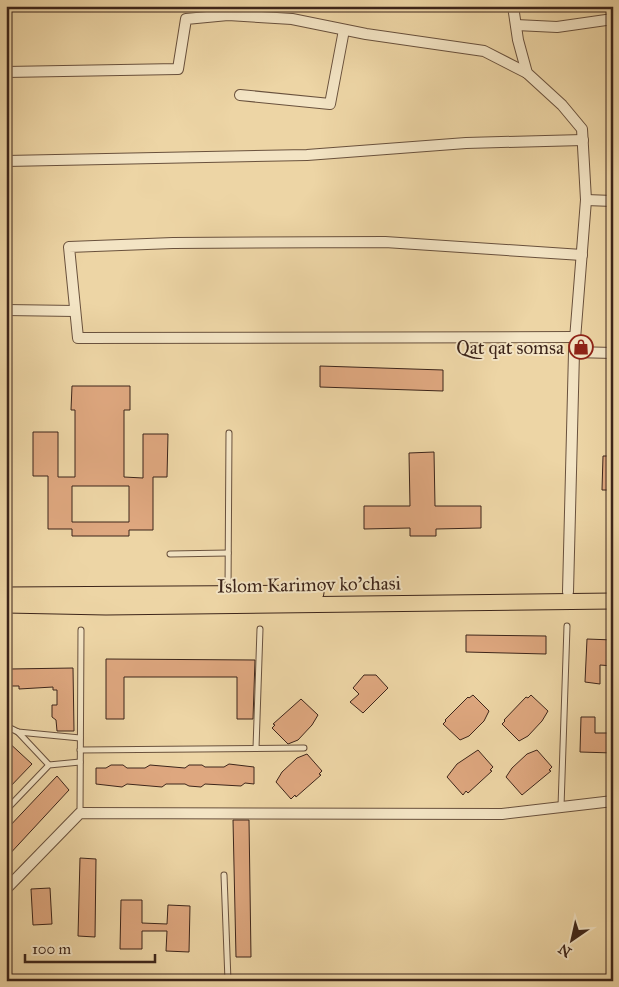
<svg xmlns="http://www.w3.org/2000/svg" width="619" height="987" viewBox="0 0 619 987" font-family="'IM FELL Great Primer',serif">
<rect width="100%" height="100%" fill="#edd5a5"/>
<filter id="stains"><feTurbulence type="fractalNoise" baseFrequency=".004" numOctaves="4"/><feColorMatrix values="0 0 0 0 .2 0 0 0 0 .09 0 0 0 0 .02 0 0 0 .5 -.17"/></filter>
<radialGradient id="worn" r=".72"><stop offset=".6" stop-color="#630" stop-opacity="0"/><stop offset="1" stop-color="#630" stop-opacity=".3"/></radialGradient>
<path fill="#b9bd86" stroke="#7b7150" d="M613 813V981H612L608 822Z"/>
<g fill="#dea77f" stroke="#3d251a" fill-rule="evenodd">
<path d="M320 366 443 370V391L320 387Z"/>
<path d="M72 386H130V410H124V477L143 478V434H168L167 477H153V530H129V536H72V529H48V476H33V432H58V477H75V410H71ZM72 486H129V522H72Z"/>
<path d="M434 452 435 506H481V528L436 529V536H410V528L364 529V506H410L409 453Z"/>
<path d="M603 456H613V490H602Z"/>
<path d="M466 635 546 636V654L466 652Z"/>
<path d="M587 639 613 640V666L600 665V684L585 682Z"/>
<path d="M106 659 255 660 253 719H237V677H124V719H106Z"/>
<path d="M73 668 74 731H57L56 720 52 717V705H57V690H53V687L19 689V686H10V669Z"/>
<path d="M364 675H376L388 688 363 713 350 702 359 694 353 688Z"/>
<path d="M473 695 489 711 484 721 469 736 460 740 443 724 446 721 445 720 468 697 469 698Z"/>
<path d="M531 695 548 711 542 721 528 736 519 741 502 724 505 721 504 720 526 697 528 698Z"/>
<path d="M301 699 318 715 312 725 298 740 288 744 272 728 275 725 273 724Z"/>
<path d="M581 717H595V733H613V753L580 752Z"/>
<path d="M6 740 32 764 6 791Z"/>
<path d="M478 750 493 767 490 770 492 771 468 793 466 791 463 795 447 777 457 764Z"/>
<path d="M537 750 552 767 549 770 551 771 522 795 506 777 512 768 527 754Z"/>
<path d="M307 754 322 771 319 774 321 775 296 797 295 795 291 799 276 782 282 772 297 758Z"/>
<path d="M229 764 254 767V784L245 783 241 786 205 784 201 787 189 786 185 784H166L162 787 127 784 122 787 96 784V768H106L111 765H123L127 768H145L150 765 185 768 189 765H202L205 767H224Z"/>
<path d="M57 776 69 790 6 858V830Z"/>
<path d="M233 820H249L251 957H236Z"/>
<path d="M80 858 96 859 95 937 78 936Z"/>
<path d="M50 888 52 924 33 925 31 889Z"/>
<path d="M121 900H142V923L167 924 168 905 190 906 189 952 166 951 167 931H142V949H120Z"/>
</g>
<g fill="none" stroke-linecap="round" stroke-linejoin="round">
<g stroke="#69513d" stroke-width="7">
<g id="service">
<path d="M170 554 228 553"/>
<path d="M228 591 229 433"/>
<path d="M6 726 18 732 80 738"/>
<path d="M18 732 49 765"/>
<path d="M256 748 260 629"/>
<path d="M80 750 304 748"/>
<path d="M561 807 567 626"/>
<path d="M6 810 49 765 80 762"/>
<path d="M80 813 81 630"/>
<path d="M224 875 228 981"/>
</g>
</g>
<g stroke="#69513d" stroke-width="12">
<g id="minor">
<path d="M513 6 518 40 527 73 562 105 582 129 586 200 574 352 568 592"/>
<path d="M516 25 557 27 613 19"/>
<path d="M6 72 178 69 186 19 228 15 292 19 366 34 484 51 527 73"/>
<path d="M240 95 330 104 344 30"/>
<path d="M6 161 307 155 466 143 583 140"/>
<path d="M586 200 613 201"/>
<path d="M6 310 75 311"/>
<path d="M575 337 78 338 69 247 173 243 385 242 582 255"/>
<path d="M574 352 613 353"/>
<path d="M6 889 80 813 502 814 613 801"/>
</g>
</g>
<g stroke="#3d251a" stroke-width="17">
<g id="primary">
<path d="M6 595 316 593"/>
<path d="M6 605 106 607 613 601"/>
</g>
</g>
<use href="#service" stroke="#f3e4c4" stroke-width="5"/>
<use href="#minor" stroke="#f3e4c4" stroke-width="10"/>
<use href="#primary" stroke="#edd5a5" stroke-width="15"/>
</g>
<defs>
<g id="shop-ring" transform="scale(1.25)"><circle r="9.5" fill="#f3e4c4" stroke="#8f2418" stroke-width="1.5"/><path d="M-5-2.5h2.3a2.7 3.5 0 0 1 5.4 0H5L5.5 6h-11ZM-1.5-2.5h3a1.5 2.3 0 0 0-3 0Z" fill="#8f2418"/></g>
</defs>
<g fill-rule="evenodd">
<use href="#shop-ring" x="581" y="347"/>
</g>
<g text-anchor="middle" stroke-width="4" stroke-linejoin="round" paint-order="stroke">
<g font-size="19" fill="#3d251a" stroke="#f3e4c4" text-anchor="end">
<text x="564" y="354">Qat qat somsa</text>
</g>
<g font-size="19" fill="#3d251a" stroke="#f3e4c4">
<text transform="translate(309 584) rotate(-1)" y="7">Islom Karimov ko'chasi</text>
</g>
</g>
<rect width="619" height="987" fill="none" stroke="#edd5a5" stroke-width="25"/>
<rect x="8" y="8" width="604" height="972" fill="none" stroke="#3d251a" stroke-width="2.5"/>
<rect x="12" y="12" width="594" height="962" fill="none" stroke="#3d251a"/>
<g transform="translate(572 940) rotate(214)" stroke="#f3e4c4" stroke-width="4" paint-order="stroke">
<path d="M0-4L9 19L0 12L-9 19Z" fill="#3d251a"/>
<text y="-8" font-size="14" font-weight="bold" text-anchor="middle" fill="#3d251a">N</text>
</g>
<path d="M25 954v8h130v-8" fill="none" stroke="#3d251a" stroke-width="2.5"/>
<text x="32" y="954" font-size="15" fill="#3d251a" stroke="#f3e4c4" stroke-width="4" paint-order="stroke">100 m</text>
<rect width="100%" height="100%" filter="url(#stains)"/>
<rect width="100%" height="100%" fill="url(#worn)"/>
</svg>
